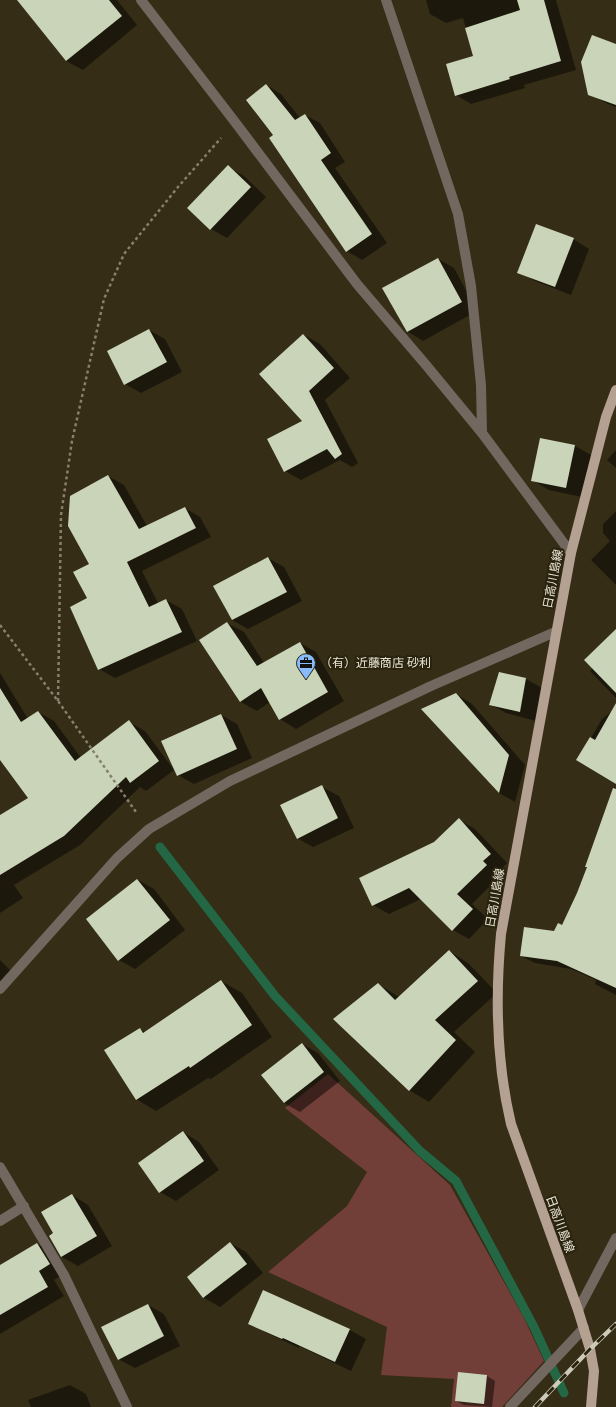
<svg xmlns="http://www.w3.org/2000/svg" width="616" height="1407" viewBox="0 0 616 1407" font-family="'Space Grotesk','Noto Sans JP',sans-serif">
<rect width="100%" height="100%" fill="#352d16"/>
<path fill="#723f38" d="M328 1074 450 1185 524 1318 544 1361 502 1407H451L454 1379 381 1375 387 1327 268 1272 347 1206 367 1172 285 1108Z"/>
<g fill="#0007">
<path d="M18 0H117L137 25 83 70 66 61Z"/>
<path d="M426 0H556L576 70 524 85 525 88 471 104 456 95 474 57 463 18 446 23 430 14Z"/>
<path d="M616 45V107L606 103 589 94Z"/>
<path d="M266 85 281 94 300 118 305 115 320 123 345 162 335 168 387 243 362 260 347 251 271 138 275 135Z"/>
<path d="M228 167 244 176 266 197 227 238 211 229Z"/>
<path d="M573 239 589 249 571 295 535 281 519 272Z"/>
<path d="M438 259 454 268 477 311 423 341 407 331Z"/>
<path d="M149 330 165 339 182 372 141 393 125 384Z"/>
<path d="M304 335 320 344 350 378 325 400 358 463 352 467 340 460 301 480 285 471 303 422Z"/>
<path d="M575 446 591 455 582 497 549 490 532 480Z"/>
<path d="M616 450V468L607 460Z"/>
<path d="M108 476 124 485 147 526 185 508 200 517 211 537 142 571 158 603 166 600 182 609 197 641 115 678 99 669 88 599 90 564Z"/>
<path d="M616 511V585L591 560 610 541 603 533V524Z"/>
<path d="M268 558 284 567 302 601 248 629 232 620Z"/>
<path d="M227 623 244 632 264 663 300 643 316 652 344 701 296 729 280 719 270 702 257 711 241 702 201 640Z"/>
<path d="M616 635V698L590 671 593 668Z"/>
<path d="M0 673 28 719 38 712 54 721 81 758 129 722 145 731 174 770 146 791 140 787 80 845 14 885 23 898 0 913V817L30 799 0 758Z"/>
<path d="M526 679 542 688 536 721 506 713 490 704Z"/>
<path d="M456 694 472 704 525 765 515 802 499 793 422 709Z"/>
<path d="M616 708V783L578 760 602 719Z"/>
<path d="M221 715 237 724 252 758 194 784 178 775Z"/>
<path d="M322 787 339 796 354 828 313 847 297 838Z"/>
<path d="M616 819V995L595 984 596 980 571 969 535 963 521 956 563 926Z"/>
<path d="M459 820 475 829 507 863 499 871 502 874 472 904 488 919 469 939 453 930 421 899 389 914 373 905Z"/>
<path d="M138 880 154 889 185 930 135 969 119 960Z"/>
<path d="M449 951 468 963 497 993 454 1032 475 1052 429 1102 409 1090 378 984 399 997Z"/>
<path d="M0 960 12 972 0 985Z"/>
<path d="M221 981 242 993 272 1037 211 1079 208 1078 156 1111 136 1099 140 1029 146 1033Z"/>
<path d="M302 1044 318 1053 340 1081 300 1112 284 1103Z"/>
<path d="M183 1132 199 1142 219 1170 176 1201 160 1192Z"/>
<path d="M72 1195 88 1205 112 1246 78 1266 62 1257 50 1237 55 1234Z"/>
<path d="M230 1243 246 1252 263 1273 220 1307 204 1298 192 1282Z"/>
<path d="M37 1244 54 1253 65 1273 54 1280 64 1296 0 1334V1266Z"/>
<path d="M148 1305 164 1314 180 1346 135 1368 118 1359Z"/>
<path d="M317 1315 350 1330 366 1339 351 1371 299 1346V1348L265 1332 249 1323Z"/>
<path d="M487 1376 495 1381 492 1407 464 1405 456 1401Z"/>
<path d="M70 1385 86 1394 91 1407H31L28 1400Z"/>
</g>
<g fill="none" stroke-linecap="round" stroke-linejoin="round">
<path stroke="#246745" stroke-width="9" d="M160 847 275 996 420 1151 456 1181 534 1327 564 1393"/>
</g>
<g fill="#c9d4b9">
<path d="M17 0H109L122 16 66 61Z"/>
<path d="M517 0H544L561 61 509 77 510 79 455 96 446 64 473 56 465 28 520 10Z"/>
<path d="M592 35 616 44V105L588 95 581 62Z"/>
<path d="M266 84 295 120 305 114 331 153 321 160 372 234 346 252 269 138 273 135 246 100Z"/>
<path d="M228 165 251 187 210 230 187 208Z"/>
<path d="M536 224 574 238 555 287 517 273Z"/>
<path d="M438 258 462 302 407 332 382 288Z"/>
<path d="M149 329 167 362 124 385 107 351Z"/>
<path d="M303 334 334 368 309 391 342 454 335 459 327 449 284 472 267 439 302 421 259 374Z"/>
<path d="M540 438 575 445 566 488 531 481Z"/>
<path d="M108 475 139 529 185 507 196 528 127 562 149 607 166 599 182 632 98 670 70 607 87 598 73 572 89 564 68 526 70 496Z"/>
<path d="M268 557 287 592 232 620 213 586Z"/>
<path d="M227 622 257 666 300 642 328 692 279 720 261 688 240 702 199 640Z"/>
<path d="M616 629V693L584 660Z"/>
<path d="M499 672 526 678 520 712 489 705Z"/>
<path d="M0 688 21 722 38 711 75 761 129 720 159 761 130 783 126 777 64 836 0 875V815L28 798 0 760Z"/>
<path d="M456 693 509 755 499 793 421 709Z"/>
<path d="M616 703V784L576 760 590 737 595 740Z"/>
<path d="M221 714 237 749 177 776 161 741Z"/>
<path d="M322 785 338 818 297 839 280 805Z"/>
<path d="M613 788 616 789V988L557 961 520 956 524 927 554 931 558 923 562 925 577 893 587 867H585Z"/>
<path d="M459 818 491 854 483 861 487 865 457 894 473 909 452 931 409 888 372 906 359 878 434 842Z"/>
<path d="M137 879 170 920 118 961 86 919Z"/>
<path d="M449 950 478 981 435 1020 456 1040 409 1091 333 1019 378 983 395 1000Z"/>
<path d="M221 980 252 1025 190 1068 189 1066 136 1100 104 1050 140 1028 143 1033Z"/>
<path d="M302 1043 324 1072 284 1103 261 1075Z"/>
<path d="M183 1131 204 1161 159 1193 138 1163Z"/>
<path d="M72 1194 97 1236 61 1257 49 1236 53 1233 41 1212Z"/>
<path d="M230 1242 247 1264 203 1298 187 1277Z"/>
<path d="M37 1243 50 1264 39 1271 48 1287 0 1315V1265Z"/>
<path d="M263 1290 350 1329 335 1362 283 1338 282 1339 248 1324Z"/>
<path d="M148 1304 164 1336 118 1360 101 1327Z"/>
<path d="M458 1372 487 1375 484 1404 455 1401Z"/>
</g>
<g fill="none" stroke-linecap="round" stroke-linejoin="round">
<g stroke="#86806d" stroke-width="2.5" stroke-dasharray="3 3" stroke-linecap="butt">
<path d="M0 625 58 701 136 812"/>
<path d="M58 701 61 515 72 441 104 299 124 254 178 187 221 138"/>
</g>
<path stroke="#726860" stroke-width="10" d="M510 1407 584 1328"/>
<g stroke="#726860" stroke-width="10">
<path d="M141 0 235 122 357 284 426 365 482 433 571 553"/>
<path d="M386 0 458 214 471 286 481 385 482 433"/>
<path d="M0 989 117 858 149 829 230 781 431 686 555 632"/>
<path d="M0 1167 64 1275 127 1407"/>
<path d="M0 1221 24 1206"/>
<path d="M578 1310 616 1238"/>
</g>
<path stroke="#b5a191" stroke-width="10" d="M591 1407 594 1371 590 1349 578 1310 511 1124C496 1061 495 999 501 934L571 553 606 417 616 390"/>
<g stroke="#cdc9b9" stroke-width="4.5">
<path id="rail" d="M535 1407 590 1349 616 1324"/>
</g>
<use href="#rail" stroke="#2a230d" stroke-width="3" stroke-dasharray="9" stroke-linecap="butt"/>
</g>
<defs>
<g id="office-pin" transform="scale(1)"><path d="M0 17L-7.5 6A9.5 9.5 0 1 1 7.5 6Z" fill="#87bbfb" stroke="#2a230d"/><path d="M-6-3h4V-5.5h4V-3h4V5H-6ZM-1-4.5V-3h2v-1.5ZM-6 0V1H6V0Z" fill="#111"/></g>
</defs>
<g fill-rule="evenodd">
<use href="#office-pin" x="306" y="663"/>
</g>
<g text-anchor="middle" stroke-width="4" stroke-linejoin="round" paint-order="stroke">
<g font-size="12" fill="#eae6d8" stroke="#2a230d">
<text transform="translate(553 579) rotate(-79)" y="4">日高川島線</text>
<text transform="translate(495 898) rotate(-80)" y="4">日高川島線</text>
<text transform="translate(560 1224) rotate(70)" y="4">日高川島線</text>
</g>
<g font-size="12" fill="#eae6d8" stroke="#2a230d" text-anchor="start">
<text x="320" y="667">（有）近藤商店 砂利</text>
</g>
</g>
</svg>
